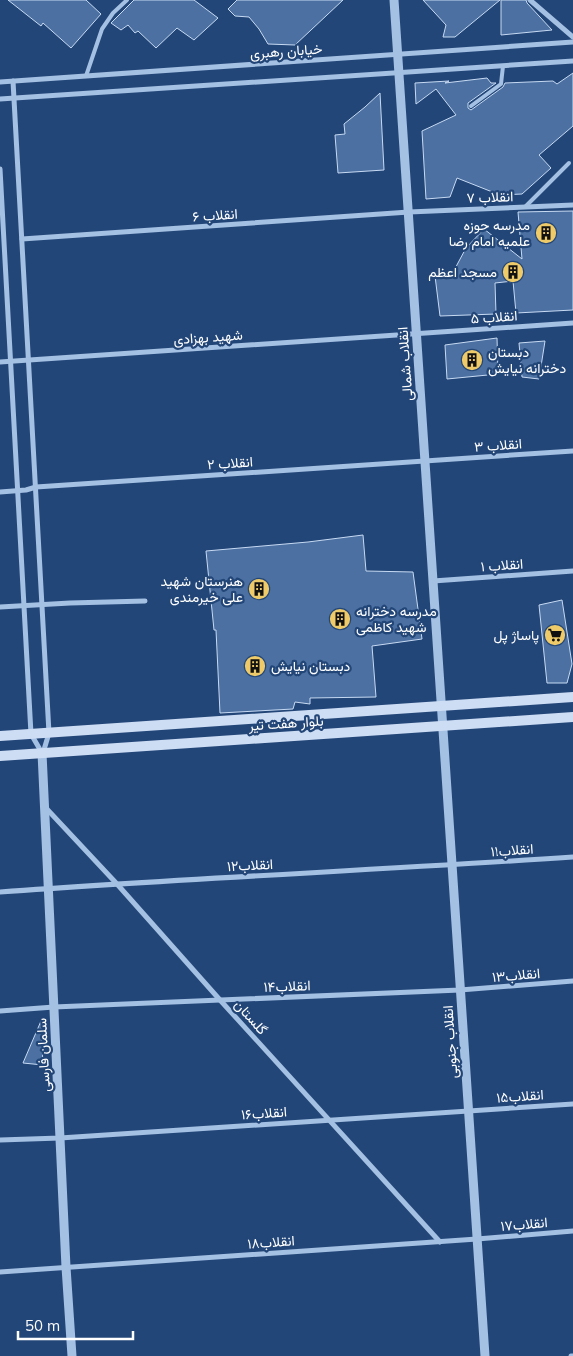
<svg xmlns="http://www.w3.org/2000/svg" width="573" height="1356" viewBox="0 0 573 1356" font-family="Mulish,Vazirmatn,sans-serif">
<rect width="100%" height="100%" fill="#234678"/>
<g fill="#4b70a1" stroke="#c7daf3">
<path d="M8 0H86L101 14 71 48 43 23 41 26Z"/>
<path d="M134 0H194L218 18 194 40 177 28 156 48 138 31 135 33 128 25 121 30 111 23Z"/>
<path d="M237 0H343L295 45 268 44 259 29 249 17 235 16 228 9Z"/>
<path d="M423 0H500L455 37H443L446 25Z"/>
<path d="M501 0H526L527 3 552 30 501 35Z"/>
<path d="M573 73V126L539 155 551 168 522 194 500 195 457 178 450 197 426 199 422 131 456 115 436 89 416 104 415 83 449 81 445 83 487 78 491 83H496L468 103V108L471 110 503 87 505 83 553 81 557 84Z"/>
<path d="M380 93 384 170 338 173 335 135 345 134 344 124 365 107Z"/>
<path d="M573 211V310L516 313 513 281 495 283 496 314 440 316 435 276H451L466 248 484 229 522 259 518 212Z"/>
<path d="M497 338 498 374 447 379 445 345Z"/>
<path d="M545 341 539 379 522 377 519 343Z"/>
<path d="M363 535 366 571 413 572 422 639 372 646 376 697 310 698V704L295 702 293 709 220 713 216 630H214L206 551 308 542Z"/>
<path d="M562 600 572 664 567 683H547L539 605Z"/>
<path d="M41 1021 43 1065 23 1063Z"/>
</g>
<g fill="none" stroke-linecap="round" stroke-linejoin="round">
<g stroke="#a4c0e3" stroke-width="4">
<path d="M86 76 102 29 113 13 127 0"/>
<path d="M471 106 501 84 503 66"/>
<path d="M525 207 569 163"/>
</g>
<g stroke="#a4c0e3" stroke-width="5">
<path d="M530 0 573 37"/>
<path d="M13 81 49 733 43 753"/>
<path d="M0 82 573 42"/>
<path d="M0 99 573 61"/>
<path d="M0 169 31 734 42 753"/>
<path d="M22 239 409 212 573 205"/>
<path d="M0 362 573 323"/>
<path d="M0 492 26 490 36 487 573 451"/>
<path d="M433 581 573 571"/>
<path d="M0 607 70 603 145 601"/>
<path d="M45 807 117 884 220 1000 440 1242"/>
<path d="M0 892C191 878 382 870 573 857"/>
<path d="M0 1011 54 1007 460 990 573 981"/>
<path d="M0 1140 60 1138 573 1104"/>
<path d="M0 1272 477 1239 573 1231"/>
<path d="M571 1356H573"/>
</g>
<g stroke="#a4c0e3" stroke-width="9">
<path d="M394 0 485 1356"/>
<path d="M42 753 66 1267 72 1356"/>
</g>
<g stroke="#cdddf4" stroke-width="10">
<path d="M0 736 573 697"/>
<path d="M0 756 573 717"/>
</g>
</g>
<defs>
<g id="building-disc" transform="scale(1.125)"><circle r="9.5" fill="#eeca68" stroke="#234678"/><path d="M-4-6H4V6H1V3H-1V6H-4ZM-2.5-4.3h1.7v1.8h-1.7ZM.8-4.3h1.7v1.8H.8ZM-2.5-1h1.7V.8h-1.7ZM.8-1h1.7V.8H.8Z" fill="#111"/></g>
<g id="supermarket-disc" transform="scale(1.125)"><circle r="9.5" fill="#eeca68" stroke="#234678"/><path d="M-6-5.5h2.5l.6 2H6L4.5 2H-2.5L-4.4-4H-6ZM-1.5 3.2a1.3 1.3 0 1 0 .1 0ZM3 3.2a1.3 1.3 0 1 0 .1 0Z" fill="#111"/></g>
</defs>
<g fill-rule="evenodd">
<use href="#building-disc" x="546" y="233"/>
<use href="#building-disc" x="513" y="272"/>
<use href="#building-disc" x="472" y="360"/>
<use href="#building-disc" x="259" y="589"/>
<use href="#building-disc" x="340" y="619"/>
<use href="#supermarket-disc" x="555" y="635"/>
<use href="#building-disc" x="255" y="666"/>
</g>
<g text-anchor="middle" stroke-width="4.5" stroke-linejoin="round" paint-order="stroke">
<g font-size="14" fill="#fff" stroke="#234678">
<text transform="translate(286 51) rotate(-4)" y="5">خیابان رهبری</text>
<text transform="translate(490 197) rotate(-2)" y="5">انقلاب ۷</text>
<text transform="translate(215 215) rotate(-4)" y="5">انقلاب ۶</text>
<text transform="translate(494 317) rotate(-4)" y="5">انقلاب ۵</text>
<text transform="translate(208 337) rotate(-4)" y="5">شهید بهزادی</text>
<text transform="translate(405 364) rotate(-94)" y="5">انقلاب شمالی</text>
<text transform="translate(498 445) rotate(-4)" y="5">انقلاب ۳</text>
<text transform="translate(230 463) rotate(-4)" y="5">انقلاب ۲</text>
<text transform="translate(502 565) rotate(-4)" y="5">انقلاب ۱</text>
<text transform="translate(286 723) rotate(-4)" y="5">بلوار هفت تیر</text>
<text transform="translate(512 850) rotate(-4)" y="5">انقلاب۱۱</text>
<text transform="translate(250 865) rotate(-3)" y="5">انقلاب۱۲</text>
<text transform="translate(516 975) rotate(-5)" y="5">انقلاب۱۳</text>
<text transform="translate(287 986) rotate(-2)" y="5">انقلاب۱۴</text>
<text transform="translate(251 1017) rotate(48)" y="5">گلستان</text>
<text transform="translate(450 1042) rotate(-94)" y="5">انقلاب جنوبی</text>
<text transform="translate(43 1055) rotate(-93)" y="5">سلمان فارسی</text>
<text transform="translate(520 1096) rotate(-4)" y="5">انقلاب۱۵</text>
<text transform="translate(264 1113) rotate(-4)" y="5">انقلاب۱۶</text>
<text transform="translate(524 1224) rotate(-5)" y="5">انقلاب۱۷</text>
<text transform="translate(271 1242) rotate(-4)" y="5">انقلاب۱۸</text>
</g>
<g font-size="14" fill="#fff" stroke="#234678" text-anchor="end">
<text x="530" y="230">مدرسه حوزه<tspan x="530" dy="16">علمیه امام رضا</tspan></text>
<text x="497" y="277">مسجد اعظم</text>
<text x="488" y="357" text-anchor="start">دبستان<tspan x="488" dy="16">دخترانه نیایش</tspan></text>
<text x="243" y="586">هنرستان شهید<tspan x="243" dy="16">علی خیرمندی</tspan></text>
<text x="356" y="616" text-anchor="start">مدرسه دخترانه<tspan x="356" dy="16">شهید کاظمی</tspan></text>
<text x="539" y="640">پاساژ پل</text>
<text x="271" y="671" text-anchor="start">دبستان نیایش</text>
</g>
</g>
<path d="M18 1331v8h115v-8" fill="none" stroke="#ffffff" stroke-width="2.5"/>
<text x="25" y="1331" font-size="15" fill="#ffffff" stroke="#234678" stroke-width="4" paint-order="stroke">50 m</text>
</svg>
